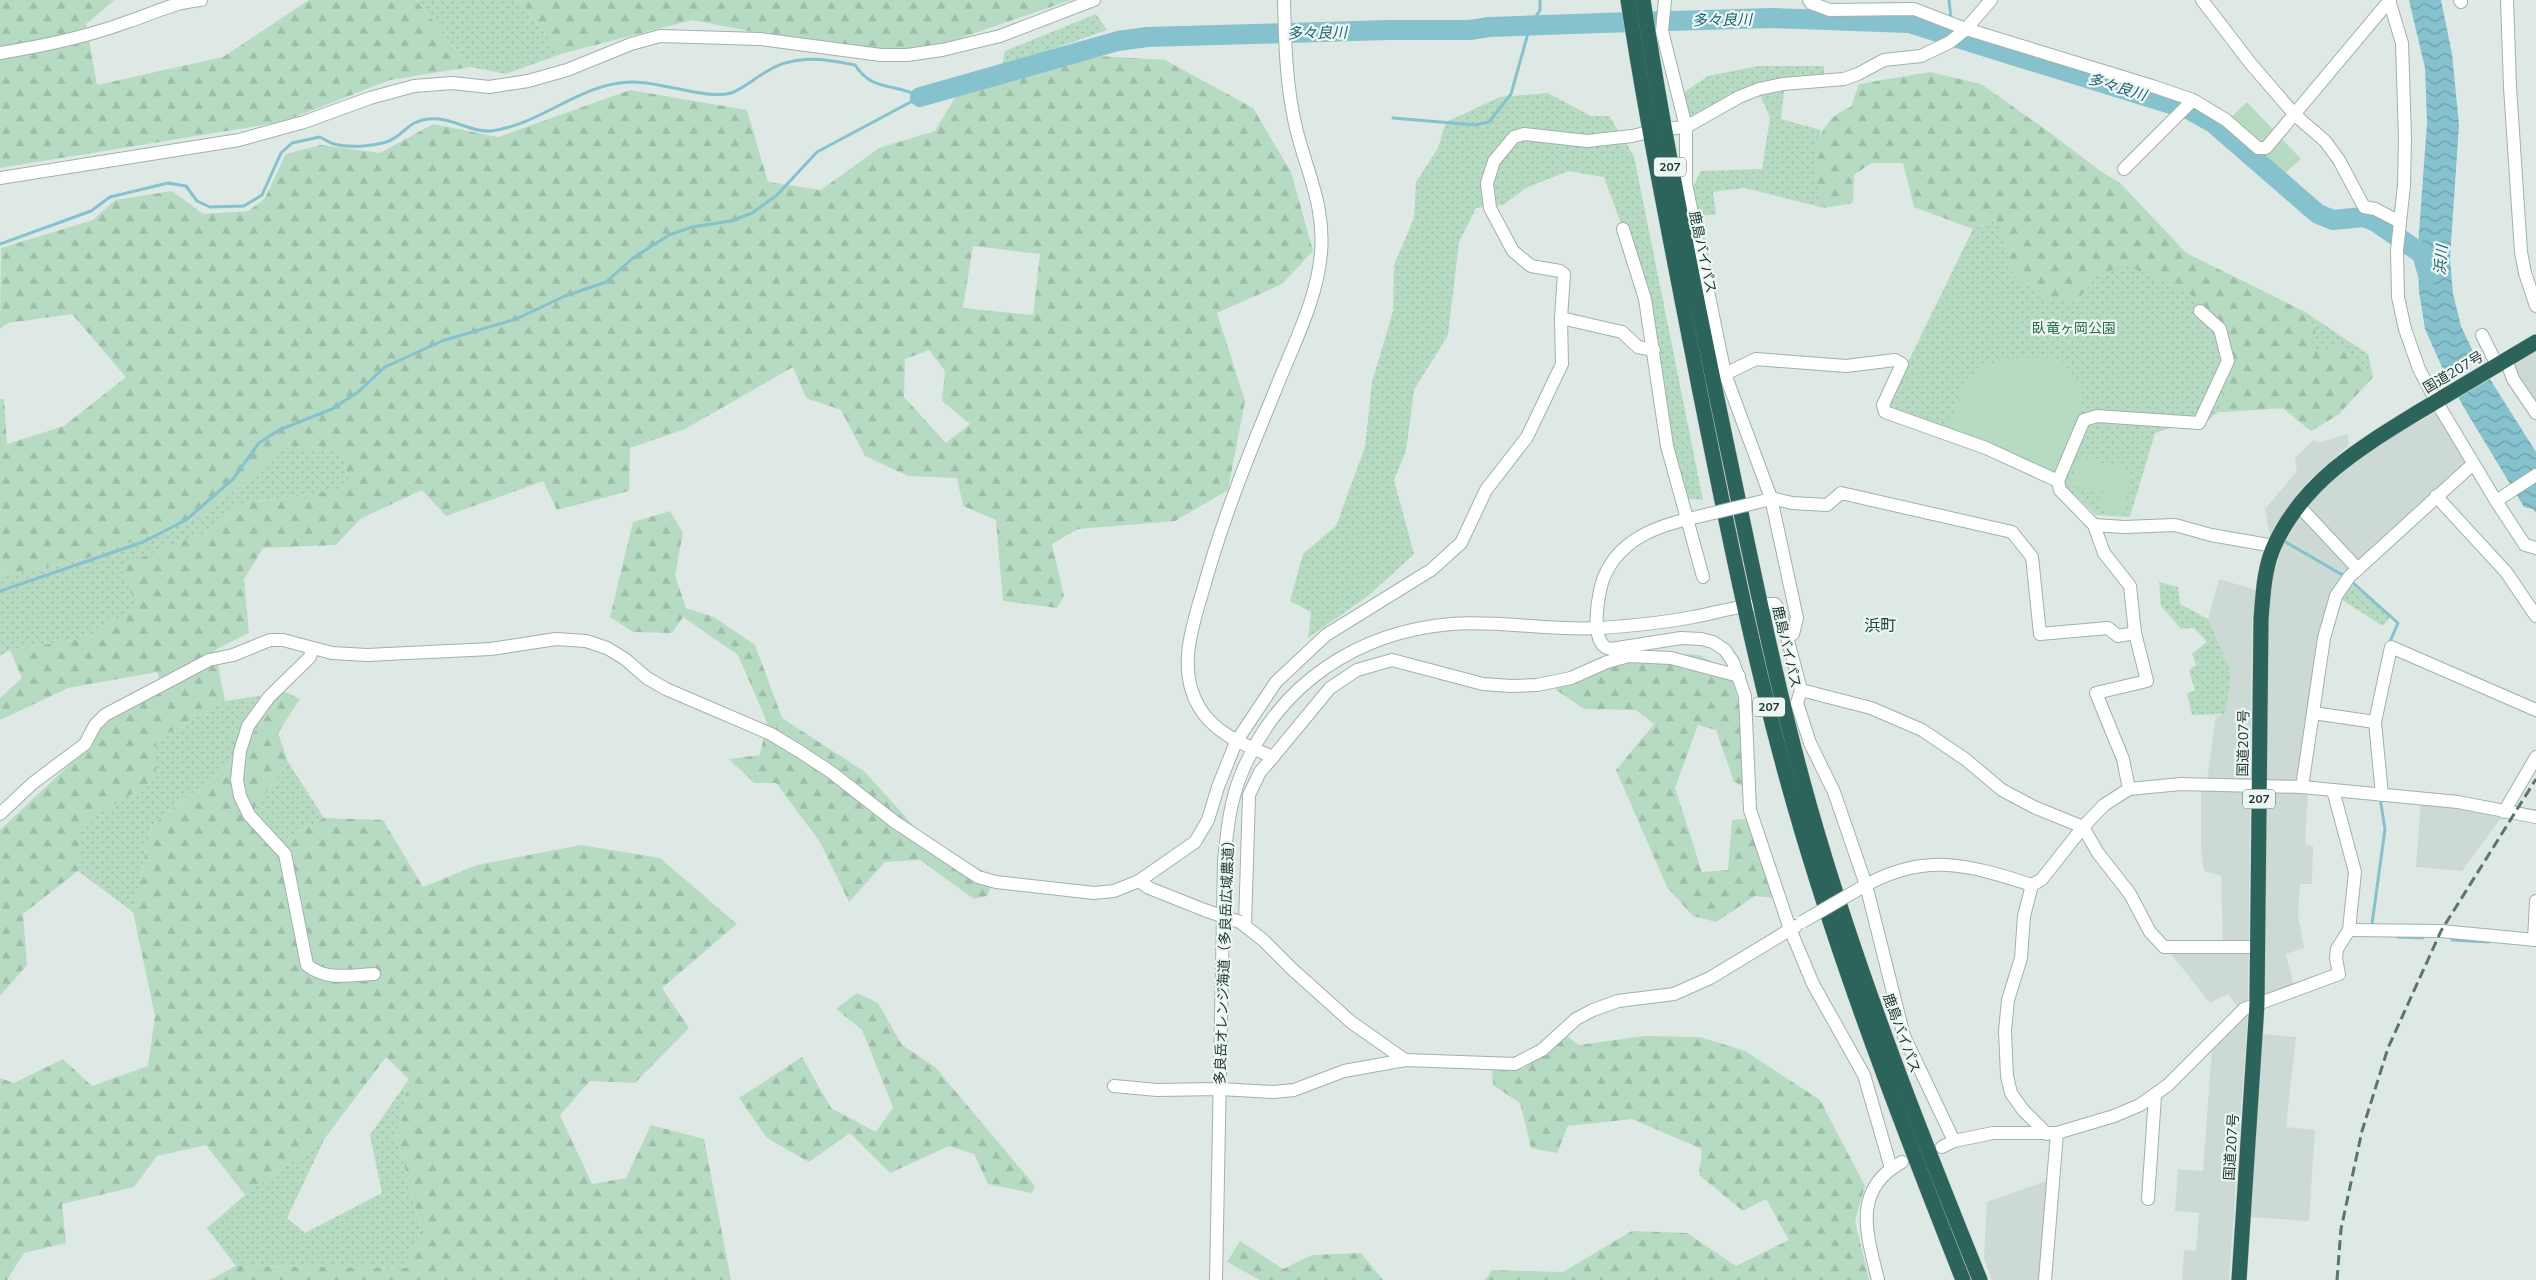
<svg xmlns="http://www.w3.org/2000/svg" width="2536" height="1280" viewBox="0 0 2536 1280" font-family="'Nunito Sans','Noto Sans JP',sans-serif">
<defs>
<pattern id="grass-dots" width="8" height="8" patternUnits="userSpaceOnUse" patternTransform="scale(1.25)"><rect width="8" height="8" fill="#b7dbc2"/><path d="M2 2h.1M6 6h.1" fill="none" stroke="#9dbda7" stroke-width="1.8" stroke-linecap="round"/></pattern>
<pattern id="forest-firs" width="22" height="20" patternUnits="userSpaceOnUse" patternTransform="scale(1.25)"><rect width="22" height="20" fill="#b7dbc2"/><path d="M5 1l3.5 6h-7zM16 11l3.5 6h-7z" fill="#9dbda7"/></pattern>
<pattern id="water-waves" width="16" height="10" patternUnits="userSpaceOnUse" patternTransform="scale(1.25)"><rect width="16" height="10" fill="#86c1ce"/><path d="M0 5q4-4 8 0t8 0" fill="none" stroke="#6d9ea8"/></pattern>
</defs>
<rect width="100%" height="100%" fill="#dee9e5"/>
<g fill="#ccd9d4">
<path d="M2536 351V422L2502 371Z"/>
<path d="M2445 407 2473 459 2345 578 2328 612 2308 790 2305 844 2313 846 2312 884H2300L2298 916 2304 948 2286 954 2295 992 2264 1005 2266 622 2271 583 2281 549 2306 507 2331 479 2369 450Z"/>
<path d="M2347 434 2349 445 2308 481 2288 507 2270 537 2265 509 2297 471 2295 458 2313 440 2319 443Z"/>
<path d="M2219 579 2256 590 2252 620 2248 1011 2229 1280H2182L2184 1250 2196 1251 2199 1213 2175 1211 2178 1169 2203 1171 2212 1049 2242 1014 2228 994 2210 1003 2168 950 2223 949 2221 876 2204 871 2201 848V789L2206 788 2216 716 2226 714 2231 672 2208 619Z"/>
<path d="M2421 802 2503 815 2462 871 2416 867Z"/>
<path d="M2262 1034 2296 1037 2286 1127 2315 1130 2309 1221 2250 1217Z"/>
<path d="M2049 1180 2041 1280H1992L1984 1258 1987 1202Z"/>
</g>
<g fill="url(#grass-dots)">
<path d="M416 0H519L561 54 506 74 470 67Z"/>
<path d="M1096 14 1107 30 1002 67 1005 51Z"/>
<path d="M1758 66H1824V77L1785 80 1781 119 1821 130 1815 170 1824 208 1745 188 1713 192 1716 214 1700 216 1693 186 1701 171 1762 169 1770 118 1759 93 1703 120 1678 119 1674 99 1708 76Z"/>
<path d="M1548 93 1591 116H1609L1634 156 1703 500 1687 499 1663 446 1638 270 1604 177 1568 171 1526 188 1503 205 1476 208 1459 242 1448 335 1414 390 1406 451 1394 480 1414 554 1368 596 1308 638 1311 612 1290 601 1303 554 1336 526 1365 447 1372 382 1393 311 1394 265 1414 218 1416 182 1438 148 1446 122 1500 97Z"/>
<path d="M2103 173 2120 183 2186 253 2305 312 2368 354 2373 377 2339 414 2311 431 2283 408 2218 412 2204 424 2173 427 2155 433 2130 517 2096 515 2054 475 1892 411 1888 403 1973 229Z"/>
<path d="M286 447 341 453 351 487 242 504 208 530 122 566 138 608 79 639 10 650 0 656V576L84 559 204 515Z"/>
<path d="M2159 582 2178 587 2180 604 2208 619 2231 672 2226 714 2192 715 2187 693 2195 691 2189 670 2196 665 2192 654 2207 642 2194 628 2181 629 2161 606Z"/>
<path d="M2350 583 2391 616 2383 626 2339 598Z"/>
<path d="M285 692 229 765 151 826 133 912 78 871 80 825 156 779V740L225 701Z"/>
<path d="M288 762 324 818 280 842 253 811Z"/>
<path d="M409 1079 397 1137 421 1231 406 1268 236 1266 207 1228 245 1195 325 1138 287 1218 305 1233 382 1193 370 1135Z"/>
</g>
<g fill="url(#forest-firs)" fill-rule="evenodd">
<path d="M0 0H115L86 24 97 85 223 57 309 0H416L470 67 390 80 282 122 0 168Z"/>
<path d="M519 0H1071L911 55 764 34 692 20 561 54Z"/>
<path d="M1098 56 1165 60 1253 108 1291 172 1313 251 1282 284 1217 313 1245 401 1228 490 1175 521 1078 529 1052 544 1064 596 1057 608 1003 601 996 520 963 506 957 478 908 476 865 456 841 410 806 398 793 367 685 429 630 448 629 491 557 510 543 481 446 516 422 490 360 519 336 545 263 548 244 579 249 633 215 650 225 701 156 740V779L81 825 78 871 23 914 27 965 0 996V830L85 750 99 715 163 689 157 672 68 688 0 720V698L22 678 10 650 79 639 137 608 121 566 208 530 242 504 351 487 341 453 286 448 204 515 84 559 0 576V399H4L7 444 64 426 126 377 72 314 8 323 0 329 1 248 93 220 115 200 172 191 203 214 249 211 265 198 286 154 320 145 380 153 433 124 498 137 630 90 747 110 768 182 821 190 879 148 935 131 959 91ZM973 246 1040 254 1033 315 963 308ZM929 350 945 371 942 401 970 424 946 443 904 397 905 359Z"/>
<path d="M1930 72 1981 84 2049 132 2103 173 2120 183 2186 253 2305 312 2316 329 2311 351 2337 347 2358 358 2373 377 2339 414 2311 431 2283 408 2218 412 2232 364 2221 322 2191 295 2126 265 2098 275 2078 300 2043 298 2014 277 1996 219 1973 229 1914 207 1903 163H1871L1854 175 1853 203 1824 208C1821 196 1815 182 1815 170 1814 142 1824 116 1851 107L1859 84Z"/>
<path d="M670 511 683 533 675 575 686 608 714 617 755 645 782 718 865 772 921 834 986 873 992 885 987 896 974 899 920 860 885 862 849 902 820 842 776 783H754L729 759 760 755 767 722 738 655 683 617 672 633 633 632 610 617 633 522Z"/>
<path d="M1637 652 1699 655 1731 672 1740 708 1745 787 1734 782 1716 730 1698 725 1675 788 1702 872 1728 870 1732 820 1746 819 1774 898 1755 896 1716 922 1693 916 1667 887 1616 770 1654 724 1636 710 1584 709 1555 689 1594 662Z"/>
<path d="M285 692 300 699 278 733 288 762 253 811 280 842 324 818 383 820 423 887 477 865 581 845 660 858 737 924 662 988 689 1028 635 1083 590 1081 560 1115 592 1184 626 1178 651 1125 704 1139 731 1280H210L236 1266 406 1268 421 1231 397 1137 409 1079 386 1057 325 1138 245 1195 206 1145 157 1156 134 1187 62 1204 66 1243 24 1253 7 1280H0V1078L14 1083 63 1059 92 1086 148 1066 155 1016 133 912 151 826 229 765Z"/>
<path d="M857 993 878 1003 902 1045 935 1067 1035 1186 1032 1193 988 1184 974 1154 949 1146 890 1173 850 1133 809 1162 767 1138 739 1098 802 1057 831 1108 876 1132 893 1107 862 1030 836 1009Z"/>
<path d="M1567 1036 1579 1045 1644 1036 1700 1037 1745 1051 1820 1100 1865 1186 1855 1221 1869 1280H1485L1492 1270 1563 1272 1632 1231 1687 1233 1736 1266 1789 1240 1766 1199 1743 1211 1699 1175 1702 1149 1632 1119 1568 1126 1557 1153 1531 1148 1520 1103 1493 1085 1492 1068 1523 1069Z"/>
<path d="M1240 1241 1283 1269 1312 1255 1361 1253 1383 1280H1260L1227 1262Z"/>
</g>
<g fill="#b7dbc2">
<path d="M2247 102 2301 159 2283 175 2225 123Z"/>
<path d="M2050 357 2064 363 2082 394 2081 418 2054 475 1948 431 1962 387 1982 370 2003 358Z"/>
<path d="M2077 458 2132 469 2123 515 2100 510 2103 492 2071 486Z"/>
</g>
<path fill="url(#water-waves)" d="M2409 0H2441L2452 54 2459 125 2450 258 2453 294 2461 326 2474 354 2536 452V513L2533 509 2524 507 2463 406 2442 367 2425 329 2419 291 2418 246 2427 123 2425 68Z"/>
<path fill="#dee9e5" d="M2480 359 2492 378 2456 399 2445 379Z"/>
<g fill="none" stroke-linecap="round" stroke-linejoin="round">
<g stroke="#86c1ce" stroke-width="3">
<path d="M1949 0 1951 19"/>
<path d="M1393 118 1475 125 1489 122 1511 94 1530 26 1540 10V0"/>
<path d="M0 244 91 211 110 197 168 183 186 186 197 201 210 207 244 206 262 195 281 153 292 143 320 137C324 139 329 143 334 144 349 148 383 147 396 137 408 129 411 121 428 119 449 116 472 133 491 131 541 125 583 81 634 82 661 82 708 100 731 93 742 89 754 79 764 73 793 54 822 58 855 65 873 93 896 82 920 97"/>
<path d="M2284 541 2346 577"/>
<path d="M2351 581 2398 623 2389 644"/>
<path d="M0 591 143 542 186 520 233 479 259 443 279 430 332 409 358 392 385 367 442 341 516 319 565 296 606 282 633 258 669 235 692 227 731 221 752 213 777 195 817 152 920 97"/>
<path d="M2372 924 2385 829 2380 798"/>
<path d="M2398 937 2423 938"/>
<path d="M2452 940 2489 942"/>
</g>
<path stroke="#86c1ce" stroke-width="20" d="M920 97 1118 41 1147 37 1389 30H1470L1489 27 1601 23 1772 18 1909 23 2190 110 2213 123 2318 214 2333 220 2363 217 2376 222 2422 254 2428 275"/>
<g stroke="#a1b1ac" stroke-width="14">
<g id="minor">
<path d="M1665 0 1662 31 1686 127V184L1725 374 1771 498 1797 618 1793 634 1787 637 1801 690 1797 703 1810 743 1834 792 1866 885 1904 1036 1954 1141"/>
<path d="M1809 0 1811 3 1830 10 1914 9 1966 29 2152 86 2193 100 2226 120 2258 148H2266L2390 0"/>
<path d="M2202 0 2251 64 2295 115 2325 141 2339 160 2364 207 2375 209 2398 221"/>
<path d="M2389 0 2402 43 2405 139 2404 185 2397 250 2398 297 2405 329 2419 369 2436 401 2496 501 2525 545 2536 548"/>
<path d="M2460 0 2461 2"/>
<path d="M2507 0 2510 87 2521 252 2525 273 2536 306"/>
<path d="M0 53C43 46 87 37 127 22 152 14 174 2 201 0"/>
<path d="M1663 129 1686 127 1739 97 1759 89 1783 84 1844 79 1858 74 1884 60 1921 56 1950 42 1966 29 1991 0"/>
<path d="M2124 169 2193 100"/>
<path d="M0 178 239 140 304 122 370 98 414 86 452 83 489 87 528 81 567 70 631 44 660 36 760 39 881 55H907L942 50 1000 36 1094 0"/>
<path d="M1623 229 1645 299 1667 446 1703 577"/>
<path d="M1561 318 1622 332 1638 347 1654 350"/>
<path d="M2482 335 2497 365"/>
<path d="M2506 360 2513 379 2536 413"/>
<path d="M1725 374 1756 359 1846 366 1895 360 1902 364 1883 405 1885 412 1986 448 2058 481"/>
<path d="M2436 496 2506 572 2536 616"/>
<path d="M1766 500 1771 498 1792 503 1827 505 1841 493 2012 532 2032 557 2040 634 2108 628 2118 636 2135 633 2147 681 2096 693 2123 759 2129 789"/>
<path d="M2496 501 2536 475"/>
<path d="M2298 505 2358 569"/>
<path d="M1697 517C1673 522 1645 530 1627 546 1617 554 1609 565 1604 577 1598 592 1588 646 1611 649L1681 638 1701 639 1713 642 1725 650 1733 662 1745 696 1750 810 1790 929 1813 984 1864 1075 1891 1168"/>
<path d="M2094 525 2124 527 2175 525 2211 535 2274 546"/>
<path d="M2135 633 2130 586 2104 553 2094 525 2060 490 2058 481 2084 420 2097 416 2199 423 2228 361 2220 329 2200 311"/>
<path d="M312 649 310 657 269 697 248 726 240 751 237 780 240 796 249 815 285 854 307 965C326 981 351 975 374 974"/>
<path d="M1801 690 1871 708 1922 730 1965 759 2002 790 2034 807 2083 827 2098 853 2130 894 2150 932 2164 947H2257"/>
<path d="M2313 713 2375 722"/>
<path d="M1273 757 1330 688 1357 670 1392 660 1483 684 1511 686 1537 685 1571 678 1607 662 1629 656 1671 658 1739 676"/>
<path d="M2302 787 2324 638 2336 596 2349 577 2473 464"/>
<path d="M2382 795 2375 722 2391 647 2536 710"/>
<path d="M2504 812 2536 757"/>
<path d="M0 814 33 783 85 744 95 725 105 715 209 660 233 655 270 640H283L332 653 367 655 491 649 556 639 586 641 607 648 625 659 647 678 666 689 771 734 799 751 831 772 895 822 978 877 996 882 1094 893 1114 891 1139 881 1195 842 1208 820 1218 787 1236 742 1276 682 1326 635 1431 570 1461 543 1486 490 1527 437 1562 364 1561 318 1564 274 1560 271 1531 266 1513 251 1490 208 1487 183 1494 161 1514 137 1524 134 1587 141 1632 136 1649 132"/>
<path d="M1139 881 1149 888 1207 911"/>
<path d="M1859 889C1923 851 1966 864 2032 885"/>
<path d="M1240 922 1263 940 1292 969 1351 1022 1405 1060"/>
<path d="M1245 925 1249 795 1260 772 1273 757C1245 745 1215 734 1199 707 1177 670 1192 627 1203 590 1222 521 1248 456 1275 391 1292 347 1317 301 1321 253 1325 205 1307 173 1296 128 1286 86 1285 43 1284 0"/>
<path d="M2349 930 2441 931 2536 940"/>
<path d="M2534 940 2536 901"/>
<path d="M1114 1086 1157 1090 1220 1089 1274 1092 1294 1090 1344 1071 1405 1060 1515 1064 1542 1050 1576 1019 1593 1010 1618 1001 1674 994 1710 978 1796 926"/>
<path d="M2047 1134 2023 1110 2011 1093 2007 1076 2005 1031 2008 1000 2021 958 2024 916 2032 885 2042 879 2083 827 2104 805 2129 789 2181 784 2302 787 2458 802 2536 817"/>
<path d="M1942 1147 1954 1141 1993 1133H2057L2114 1116 2140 1105 2168 1085 2244 1009 2339 974 2336 958 2337 949 2349 930 2355 872 2333 790"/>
<path d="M2148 1199 2155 1096"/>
<path d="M1216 1280 1224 862C1227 831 1230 799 1243 770 1280 683 1358 632 1451 624 1498 620 1551 631 1599 628 1630 626 1662 623 1693 617 1719 612 1748 603 1775 604L1780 611 1787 637"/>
<path d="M1878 1280C1867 1234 1851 1190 1902 1162"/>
<path d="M2045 1280 2057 1133"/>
</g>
</g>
<g stroke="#bcc4c2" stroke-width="16">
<g id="highway">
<path d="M1628 0C1648 130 1674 258 1699 387 1729 537 1759 688 1803 835 1848 986 1905 1133 1963 1280"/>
<path d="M1643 0C1667 156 1698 310 1731 465 1757 589 1782 714 1818 835 1863 987 1921 1134 1980 1280"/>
<path d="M2239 1280 2257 1004 2261 619C2263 595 2264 567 2275 544 2304 482 2358 449 2415 414 2455 390 2496 366 2536 342"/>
</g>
</g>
<use href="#minor" stroke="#fff" stroke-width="12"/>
<use href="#highway" stroke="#2c645b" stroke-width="15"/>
<path stroke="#5a756e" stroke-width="3" stroke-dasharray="10 5" stroke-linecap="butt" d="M2337 1280 2341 1229 2362 1131 2388 1048 2441 931 2536 779"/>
<g stroke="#a1b1ac" stroke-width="14" stroke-linecap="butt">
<g id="minor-bridge">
<path d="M1697 517 1763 501"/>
<path d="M1207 911 1240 922"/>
<path d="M1802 922 1859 889"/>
</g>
</g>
<use href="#minor-bridge" stroke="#fff" stroke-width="12"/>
</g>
<g text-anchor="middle" stroke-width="4.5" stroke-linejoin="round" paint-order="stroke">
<g fill="#eef6f3" stroke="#5e726d" stroke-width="1">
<rect x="1654" y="157.5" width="32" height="19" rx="4"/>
<rect x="1753" y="697.5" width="32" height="19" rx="4"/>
<rect x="2243" y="789.5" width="32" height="19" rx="4"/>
</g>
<g font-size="12" font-weight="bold" fill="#203933">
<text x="1670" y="171">207</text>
<text x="1769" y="711">207</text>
<text x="2259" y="803">207</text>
</g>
<g font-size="14" fill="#203933" stroke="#eef6f3">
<text transform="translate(1703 252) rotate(78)" y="5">鹿島バイパス</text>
<text transform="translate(2453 372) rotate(-31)" y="5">国道207号</text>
<text transform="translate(1787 647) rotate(77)" y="5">鹿島バイパス</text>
<text transform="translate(2243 743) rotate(-89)" y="5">国道207号</text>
<text transform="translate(1224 959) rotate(-88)" y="5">多良岳オレンジ海道（多良岳広域農道）</text>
<text transform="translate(1902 1033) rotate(70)" y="5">鹿島バイパス</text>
<text transform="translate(2231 1147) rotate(-86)" y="5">国道207号</text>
</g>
<g font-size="14" fill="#2b6e47" stroke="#eef6f3">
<text x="2074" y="333">臥竜ヶ岡公園</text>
</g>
<g font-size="15" font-style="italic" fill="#1c6173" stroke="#eef6f3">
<text transform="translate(1722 20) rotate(-1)" y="5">多々良川</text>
<text transform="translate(1317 33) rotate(-1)" y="5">多々良川</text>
<text transform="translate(2117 87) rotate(17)" y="5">多々良川</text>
<text transform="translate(2441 260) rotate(-85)" y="5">浜川</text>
</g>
<g font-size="16" fill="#1d4a40" stroke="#eef6f3">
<text x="1880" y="631">浜町</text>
</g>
</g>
</svg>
